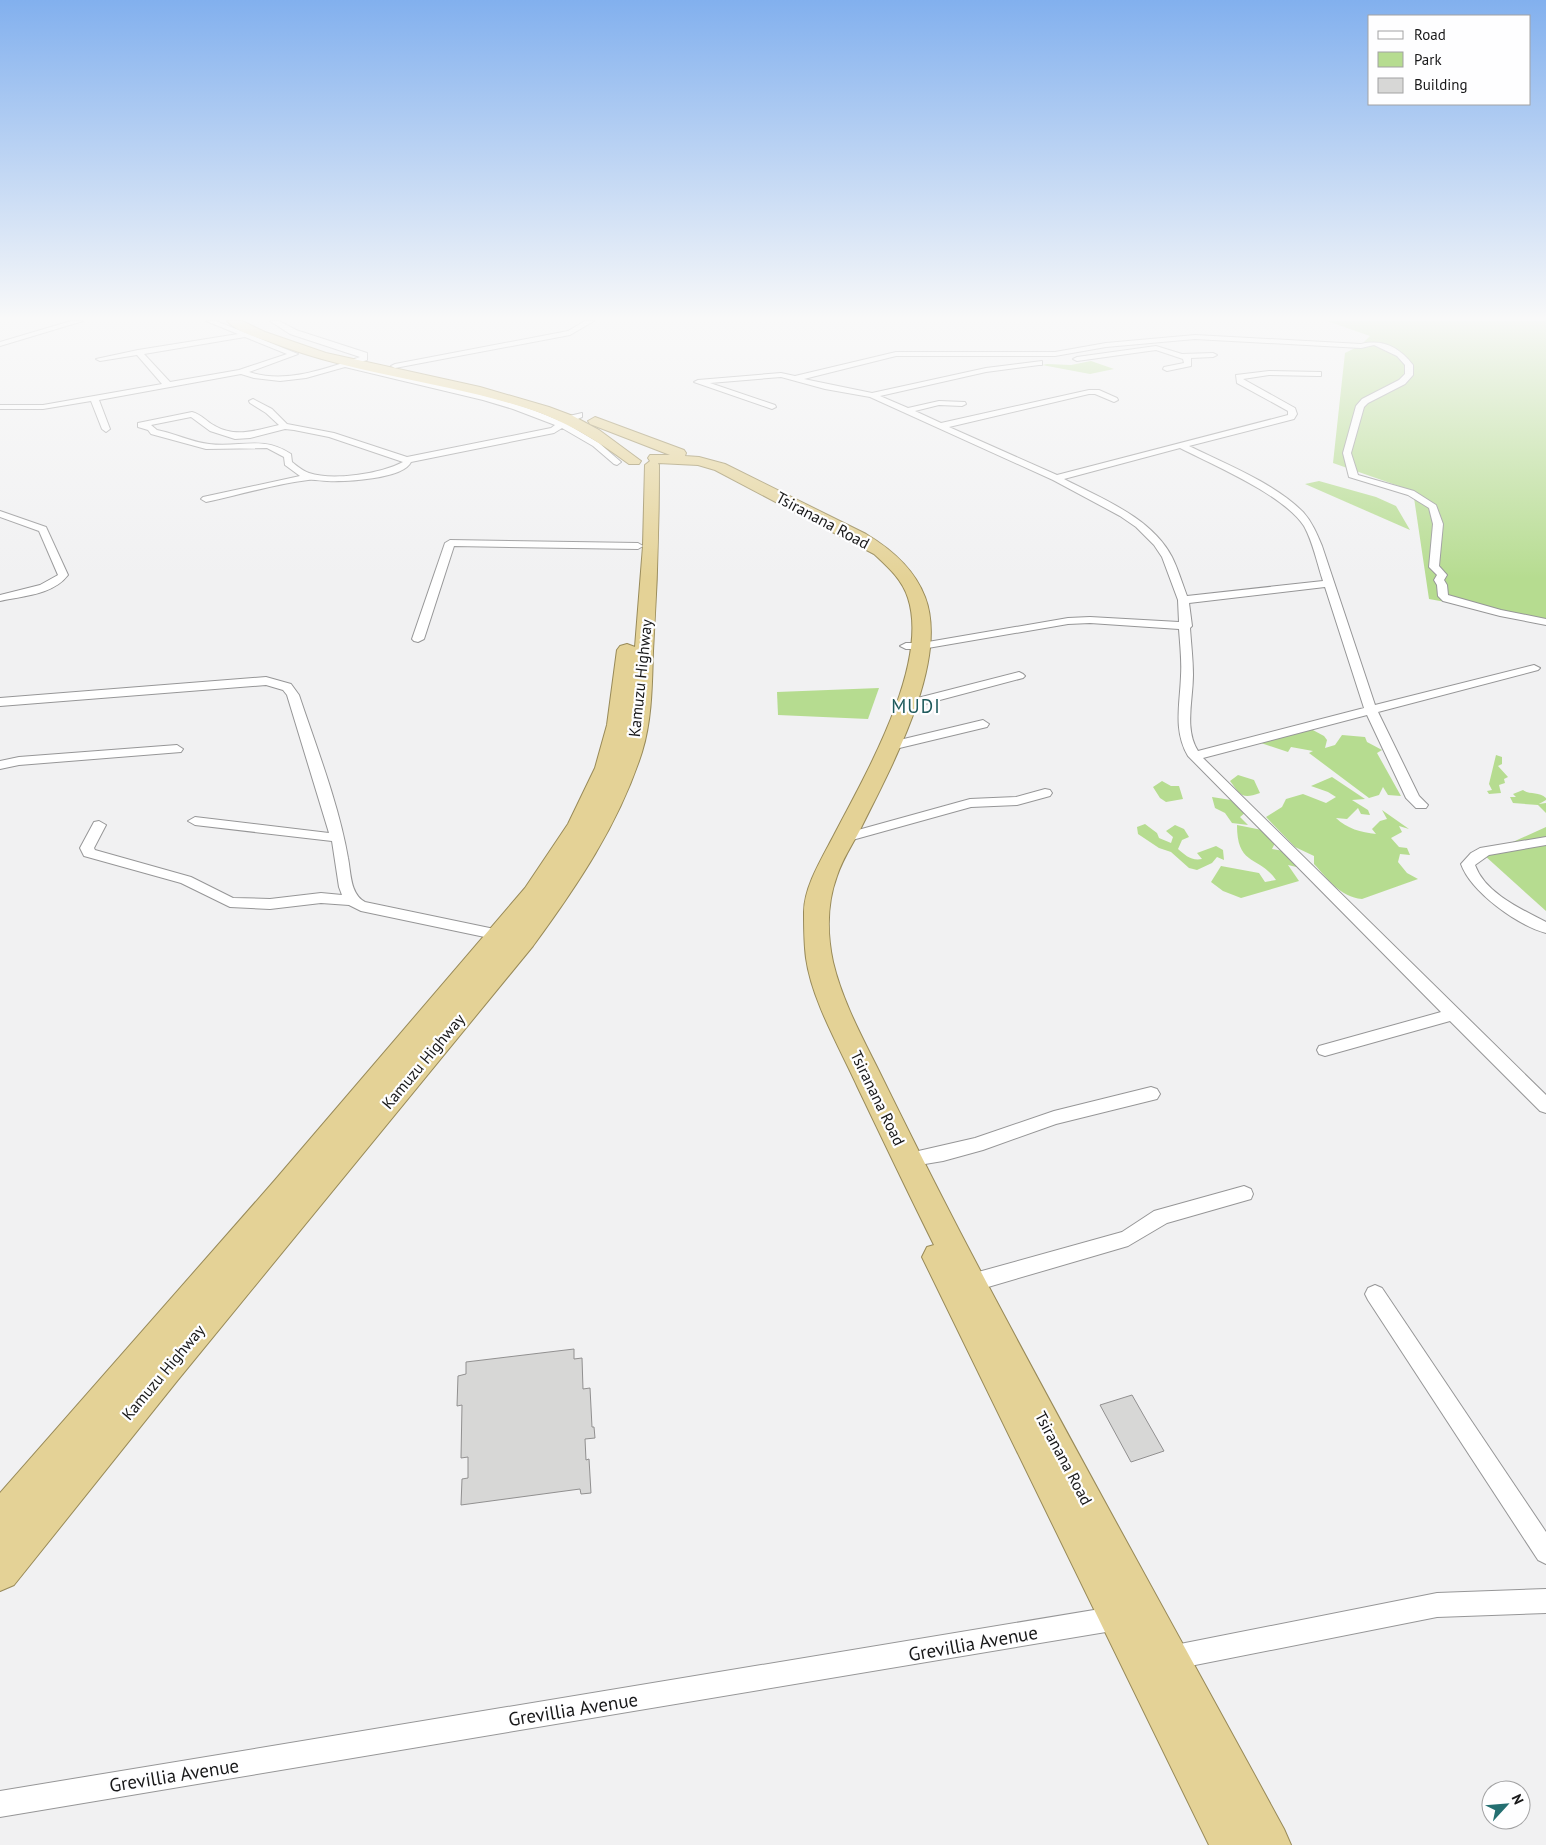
<svg xmlns="http://www.w3.org/2000/svg" width="1546" height="1845" viewBox="0 0 1546 1845" font-family="'PT Sans',sans-serif">
<rect width="100%" height="100%" fill="#f1f1f2"/>
<g fill="#b6dc90">
<path d="M1327 321H1546V620L1429 599 1413 491 1333 463 1345 353 1361 345 1370 336Z"/>
<path d="M1091 361 1114 369 1090 374 1042 365 1047 364 1071 365Z"/>
<path d="M1319 481 1376 497 1396 506 1410 530 1305 484Z"/>
<path d="M879 688 868 719 778 715 777 692Z"/>
<path d="M1311 729 1324 736 1327 740 1325 748 1335 745 1342 735 1365 737 1367 742 1382 750 1377 753 1401 796 1388 795 1383 787 1379 795 1369 798 1309 753 1313 751 1291 747 1288 752 1258 742 1256 737 1269 733 1281 738V736Z"/>
<path d="M1496 755 1502 757V764L1498 766 1508 777 1504 779 1505 783 1499 785 1501 793 1489 794 1487 791 1492 790 1489 784Z"/>
<path d="M1238 775 1254 780 1260 793C1241 800 1240 794 1230 781Z"/>
<path d="M1332 777 1365 799 1352 800 1368 810 1370 815 1361 814 1358 808 1347 819 1336 818C1347 829 1361 832 1376 834L1372 829 1380 821 1387 819 1382 810 1409 829 1399 826 1402 832 1391 838 1399 847 1407 848 1410 855 1400 854 1398 862 1407 873 1418 879 1362 899C1340 897 1328 879 1314 864V856L1295 847 1266 817 1282 807 1286 799 1303 794 1326 803 1336 797 1328 792 1311 786Z"/>
<path d="M1162 781 1171 786H1179L1183 799 1166 802 1160 798 1153 787Z"/>
<path d="M1523 790C1530 795 1539 791 1546 798V800L1539 804 1546 803V813L1538 805 1513 803 1510 797H1516L1513 794Z"/>
<path d="M1212 797 1231 800 1246 806V812L1240 817 1248 825 1232 823 1225 813 1215 808Z"/>
<path d="M1145 824 1157 833 1159 838 1171 843 1173 837 1166 831 1175 825 1184 829 1189 837 1182 840 1178 849C1185 855 1191 861 1202 859L1197 853 1216 846 1223 850 1224 860 1217 857 1212 863 1197 870 1189 868 1171 852 1159 848 1138 834 1137 827Z"/>
<path d="M1237 825 1262 830 1276 841 1272 849 1296 853 1305 869 1288 865 1299 881 1241 898 1223 891 1211 882 1221 866 1259 873 1265 882 1276 880C1259 855 1237 867 1237 825Z"/>
<path d="M1546 827V911L1484 855Z"/>
</g>
<g fill="#d7d7d6" stroke="#919090">
<path d="M574 1349V1359L582 1358 583 1389 590 1388 592 1427H594L595 1438 585 1439 586 1460 589 1459 591 1493 581 1494 580 1489 461 1505 462 1479 468 1478V1457L461 1458 462 1405 457 1406 458 1376 466 1374V1362Z"/>
<path d="M1132 1395 1164 1451 1131 1462 1100 1405Z"/>
</g>
<g fill="none" stroke-linecap="round" stroke-linejoin="round">
<g stroke="#969697" stroke-width="2">
<g id="minor">
<path d="M71 321H83L0 346V342Z"/>
<path d="M206 321H216L298 354 249 372C285 384 326 369 360 357L290 334 270 321H279L296 330 367 353V360L352 365H355C423 384 495 392 560 421L565 417 582 413V417L567 424 599 443 621 462 617 465 614 464 593 446 562 428 554 433 411 462C403 479 345 482 327 481 321 481 314 479 308 480 274 484 240 495 206 502L201 499 203 497 300 476 285 465 284 457 267 448 206 449 151 434 148 430 138 427V423L192 412C201 414 207 422 215 426 236 438 257 430 279 425L266 413 250 403 249 401 253 399 272 409 287 424 334 433 407 457 551 428 555 425 513 409 483 400 345 367 306 378 280 381 254 378 241 374 99 400 110 429 106 432 102 429 91 401 43 409H0V405H43L162 384 137 355 100 361 96 359 138 350 238 334ZM245 337 287 354 239 370 170 382 144 354ZM191 417 210 431 235 439 250 438 285 429 294 430 329 437 403 462C381 474 332 481 309 473 303 471 297 466 292 462L291 454C262 435 240 448 209 444 191 442 174 433 157 430L151 425Z"/>
<path d="M585 321H594L570 335 395 368 391 366 395 364 568 331Z"/>
<path d="M1195 335 1361 344C1383 339 1399 347 1413 365V375L1405 384 1368 403 1364 407 1351 453 1358 475 1414 491 1436 505 1443 524 1439 566 1447 575 1444 580 1447 585 1448 595 1501 610 1546 619V625L1500 616 1443 601 1438 596 1437 585 1434 580 1437 575 1429 567 1433 524 1429 508 1408 495 1349 477 1343 453 1356 406 1362 399 1399 380 1405 374V365L1397 356 1374 345 1361 348 1195 339 1106 347 1055 356H896L804 379 872 393 986 368 1042 361V365H1039L986 372 880 396 908 408 939 401 965 402 966 404 962 406 939 405 915 411 941 423 1089 390H1099L1117 398 1118 400 1114 402 1095 394H1089L949 427 1057 475 1288 415V411L1237 383 1236 375 1269 371 1321 372V376H1318L1269 375 1243 379 1295 408 1297 414 1294 419 1189 446C1226 464 1274 483 1303 512 1312 522 1317 534 1322 546L1375 705 1534 665 1540 668 1538 670 1378 712 1419 796 1428 805 1426 808H1416L1406 798 1367 715 1203 758 1546 1095V1113L1540 1111 1450 1021 1325 1056 1319 1054 1317 1050 1319 1046 1441 1012 1188 756C1173 730 1180 705 1181 676 1182 660 1180 644 1179 629L1090 623 1068 624 922 649H906L900 646 906 643H922L1068 618 1090 617 1179 622 1178 600 1162 557 1154 545 1136 527 1120 516 1053 480 870 397 825 389 781 377 710 383 775 405 776 407 772 409 694 382 698 380 781 373 795 376 896 352H1055L1106 343ZM1180 448C1213 465 1284 495 1304 526 1313 542 1317 563 1323 581L1187 596C1182 583 1178 569 1172 557 1151 517 1102 499 1064 479ZM1325 587 1364 708 1198 751C1184 729 1193 700 1193 675 1193 659 1191 644 1190 628L1192 626 1189 603Z"/>
<path d="M1156 346 1182 354 1213 353 1217 355 1213 357 1191 358V366L1167 371 1163 369 1164 367 1184 363 1183 359 1156 350 1077 361 1073 359 1077 357Z"/>
<path d="M0 511 46 527 68 575C53 595 22 596 0 601V595L40 585 58 575 39 531 0 517Z"/>
<path d="M450 540 638 543 643 546 638 549 454 546 424 639 418 642 414 641 412 639 445 543Z"/>
<path d="M1019 672 1023 674 1025 676 1023 678 906 709 900 705 902 702Z"/>
<path d="M266 677 291 684 299 695C316 746 339 805 348 858 351 873 350 894 365 902L504 931 507 935 504 939 499 940 361 911 349 905 321 903 270 909 230 907 181 883 84 856 80 848 94 822 99 821 106 825 94 848 95 850 191 877 233 898 270 899 321 893 342 895 339 887 332 841 195 825 188 821 195 817 329 833 287 695 283 690 266 685 0 706V698Z"/>
<path d="M983 720 989 724 987 727 891 750 885 746 887 743Z"/>
<path d="M177 745 183 749 181 752 19 765 0 769V761L19 757Z"/>
<path d="M1045 789 1050 790 1052 793 1050 796 1017 805 971 807 845 842 838 838 840 835 970 799 1016 797Z"/>
<path d="M1546 837V845L1489 855 1475 865C1485 893 1521 909 1546 922V933C1517 925 1471 892 1461 864L1471 853 1480 848Z"/>
<path d="M1151 1087 1157 1089 1160 1094 1157 1099 1056 1124 983 1150 943 1161 907 1167 901 1165 898 1160 901 1155 975 1138 1054 1111Z"/>
<path d="M1244 1186 1251 1189 1253 1194 1251 1199 1167 1223 1128 1246 971 1292 964 1289 961 1283 964 1277 971 1274 1122 1232 1154 1211Z"/>
<path d="M1375 1285 1382 1288 1546 1532V1564L1538 1560 1368 1300 1365 1294 1368 1288Z"/>
<path d="M1546 1589V1613L1437 1617 1170 1670 1161 1667 1158 1658 1161 1649 1170 1646 1437 1593Z"/>
<path d="M1118 1606 1127 1609 1130 1618 1127 1627 1118 1630 0 1817V1791Z"/>
</g>
</g>
<g stroke="#988a59" stroke-width="2">
<g id="trunk">
<path d="M227 321H242L265 332 326 353 480 387 549 407 573 416 599 430 641 461 639 464H629C597 440 564 420 526 408 441 381 351 374 268 341 255 337 236 331 227 321Z"/>
<path d="M595 417 684 450 686 453 685 456 699 457 725 464 866 534C891 549 914 568 925 597 950 662 889 771 860 830 852 845 842 860 837 876 827 903 827 934 833 962 842 1000 861 1035 878 1069 905 1124 932 1178 960 1232 1065 1433 1176 1630 1284 1829L1291 1845H1209L922 1257 927 1247 934 1245C908 1193 883 1140 858 1088 840 1048 812 1001 806 958 804 943 804 927 804 912 804 887 822 858 834 835 864 777 930 665 908 598 902 579 888 567 874 554L715 470 698 465 658 463 659 465C659 527 657 589 653 651 652 684 652 720 642 752 619 824 577 886 533 946L177 1381 14 1585 0 1591V1493L275 1180 525 888 568 824 595 768 607 725 617 650 620 646 627 644 635 647 643 546 645 465 650 461 648 458 650 455H670L590 424 588 421Z"/>
</g>
</g>
<use href="#minor" fill="#fff" fill-rule="evenodd"/>
<use href="#trunk" fill="#e4d296" fill-rule="evenodd"/>
</g>
<linearGradient id="sky" x2="0" y2="1"><stop stop-color="#82b0ee"/><stop offset="0.55" stop-color="#f9f9f9"/><stop offset="1" stop-color="#f9f9f9" stop-opacity="0"/></linearGradient>
<rect width="1546" height="579" fill="url(#sky)"/>
<g text-anchor="middle" stroke-width="4.5" stroke-linejoin="round" paint-order="stroke">
<g font-size="16" fill="#181819" stroke="#fefeff">
<text transform="translate(823 520) rotate(28)" y="6">Tsiranana Road</text>
<text transform="translate(640 678) rotate(-84)" y="6">Kamuzu Highway</text>
<text transform="translate(423 1061) rotate(-50)" y="6">Kamuzu Highway</text>
<text transform="translate(878 1098) rotate(64)" y="6">Tsiranana Road</text>
<text transform="translate(163 1372) rotate(-50)" y="6">Kamuzu Highway</text>
<text transform="translate(1064 1458) rotate(62)" y="6">Tsiranana Road</text>
</g>
<g font-size="19" letter-spacing="1" fill="#205b5d" stroke="#fefeff">
<text x="916" y="713">MUDI</text>
</g>
<g font-size="19" fill="#181819" stroke="#fefeff">
<text transform="translate(973 1643) rotate(-10)" y="7">Grevillia Avenue</text>
<text transform="translate(573 1709) rotate(-9)" y="7">Grevillia Avenue</text>
<text transform="translate(174 1775) rotate(-9)" y="7">Grevillia Avenue</text>
</g>
</g>
<rect x="1368" y="15" width="162" height="90" fill="#fefeff" stroke="#a2a2a3"/>
<rect x="1378" y="31" width="25" height="8" fill="#ffffff" stroke="#a2a2a3"/>
<text x="1414" y="40" font-size="15" fill="#181819">Road</text>
<rect x="1378" y="52" width="25" height="15" fill="#b6dc90" stroke="#a2a2a3"/>
<text x="1414" y="65" font-size="15" fill="#181819">Park</text>
<rect x="1378" y="78" width="25" height="15" fill="#d7d7d6" stroke="#a2a2a3"/>
<text x="1414" y="90" font-size="15" fill="#181819">Building</text>
<g transform="translate(1506 1805) rotate(64)"><circle r="24" fill="#fefeff" stroke="#a2a2a3"/>
<path d="M0-4L9 19L0 12L-9 19Z" fill="#246f71"/>
<text y="-8" font-size="14" font-weight="bold" text-anchor="middle" fill="#181819">N</text>
</g>
</svg>
